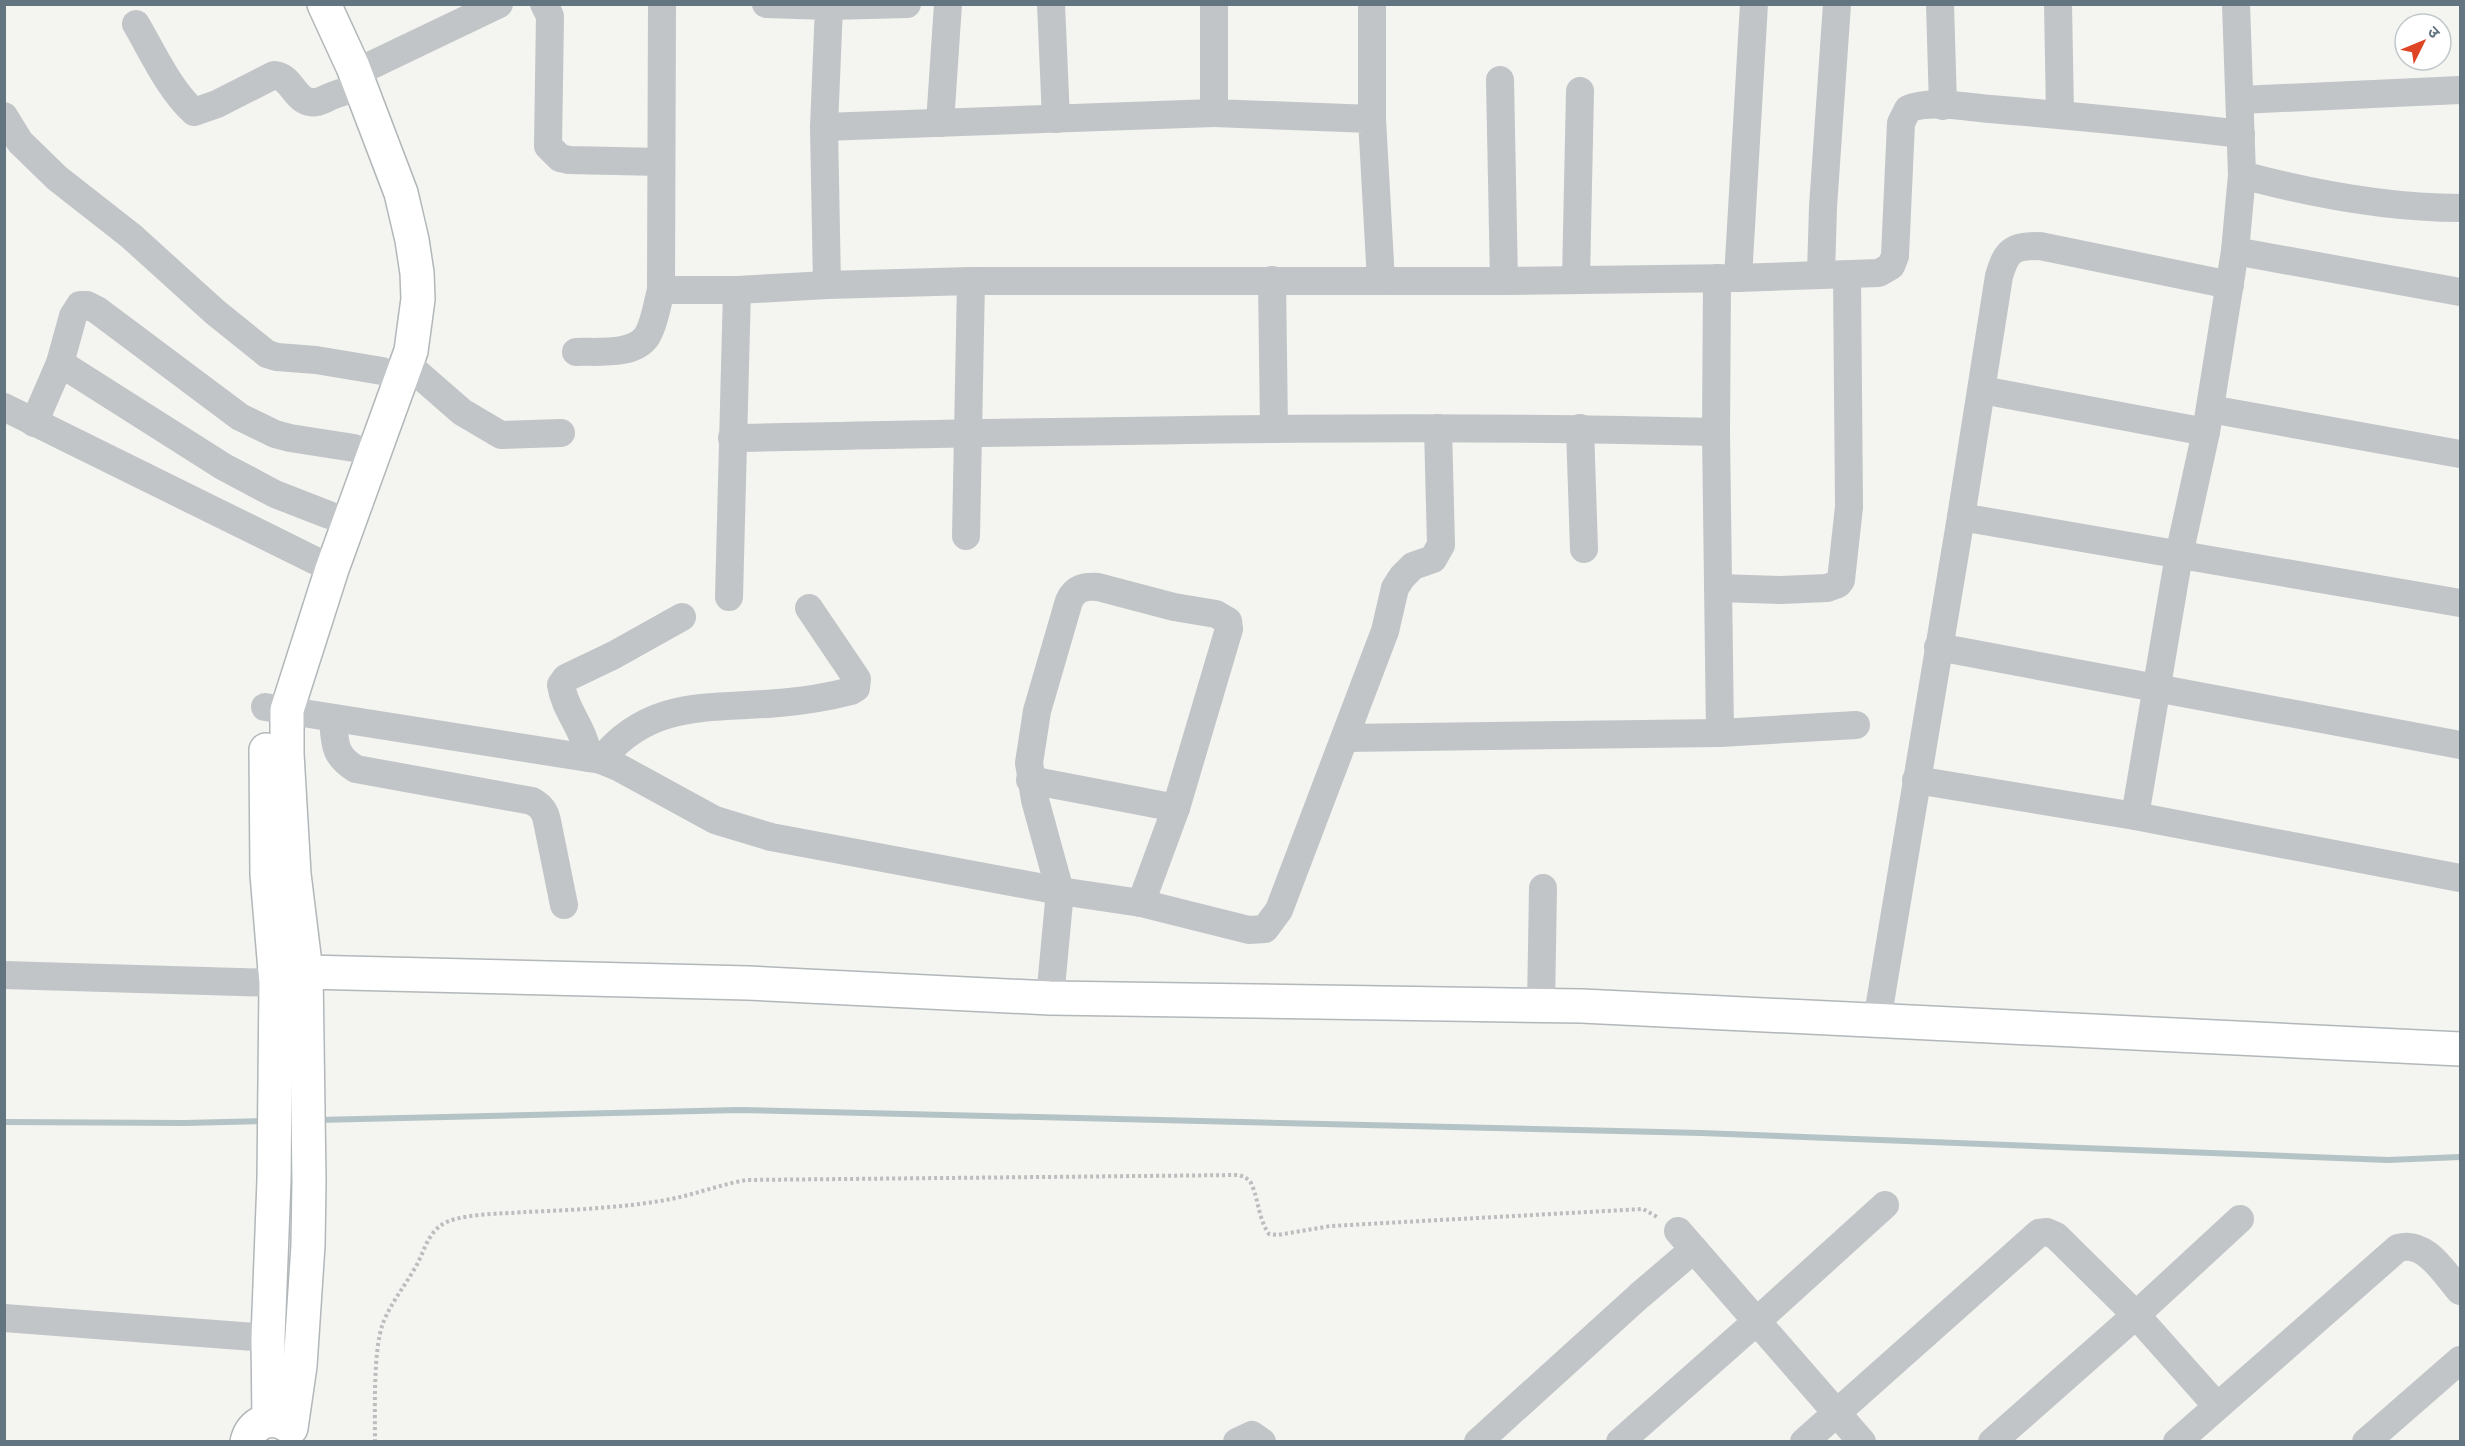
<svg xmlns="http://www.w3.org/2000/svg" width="2465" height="1446" viewBox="0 0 2465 1446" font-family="Roboto,'Noto Sans Devanagari',sans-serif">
<rect width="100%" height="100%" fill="#f4f4f0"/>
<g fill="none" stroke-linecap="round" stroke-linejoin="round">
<g stroke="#b4c3c5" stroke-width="6">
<path d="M317 1120 739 1110 1701 1133 2388 1160 2460 1157"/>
<path d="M4 1122 185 1123 265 1121"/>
</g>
<g stroke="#b2b7ba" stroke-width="36">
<g id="major">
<path d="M266 750 267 874 276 983 274 1180 268 1338 269 1420"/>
<path d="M275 969 306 972 748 983 1050 998 1582 1006 2460 1049"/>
<path d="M291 1428 300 1366 308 1245 309 1181 306 972 294 874 287 754V710L332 569 411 351 418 299 417 273 412 240 401 193 353 67 324 4"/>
<path d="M247 1442C252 1422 271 1415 287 1425"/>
</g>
</g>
<path stroke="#bbbdbf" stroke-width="4" stroke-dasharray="3 3" stroke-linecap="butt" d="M375 1442C375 1411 373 1350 383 1323 391 1303 404 1287 415 1268 424 1253 426 1237 440 1226 456 1213 504 1214 525 1212 572 1210 620 1208 666 1200 693 1195 719 1185 746 1180L1239 1175C1244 1177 1248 1178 1251 1183 1259 1200 1258 1218 1269 1234L1278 1235 1330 1226 1643 1209 1659 1218"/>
<g stroke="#c1c5c8" stroke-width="28">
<path d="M544 4 550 16 548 146 560 158 569 160 661 162"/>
<path d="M766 4 829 6 824 127 827 285 971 281H1504L1500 80"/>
<path d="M1051 4 1056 119"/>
<path d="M1214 4V113L1372 119 1381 281"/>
<path d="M1372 4V119"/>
<path d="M1940 4 1943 106"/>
<path d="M2058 4 2060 114"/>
<path d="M829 6 907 4"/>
<path d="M136 24C153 53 169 89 194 112L217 104 274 75C293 76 295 106 317 102 324 100 332 95 340 93"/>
<path d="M355 73 499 4"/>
<path d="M2240 100 2460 90"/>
<path d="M4 116 20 142 57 178 131 236 215 312 267 354 277 357 316 360 382 371"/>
<path d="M940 123 948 4"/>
<path d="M824 127 1214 113"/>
<path d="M2242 175C2313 194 2387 208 2460 208"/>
<path d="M2235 251 2460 292"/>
<path d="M1821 274 1823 207 1837 4"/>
<path d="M1717 278 1716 432 1720 733"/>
<path d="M1738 278 1754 4"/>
<path d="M1576 279 1580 91"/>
<path d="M1272 280 1274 429"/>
<path d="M1504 281 1738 278 1879 273 1891 266 1895 256 1901 123 1908 109C1928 100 1967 107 1990 109 2074 116 2158 124 2241 134"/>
<path d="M661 290H737L827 285"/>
<path d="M576 352C597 351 634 356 647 336 655 323 657 304 661 290L662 4"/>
<path d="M60 363 224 467 275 494 329 515"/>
<path d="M407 364 462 412 501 435 561 433"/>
<path d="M1982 390 2206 432"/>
<path d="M4 407 332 569"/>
<path d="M2210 409 2460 454"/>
<path d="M34 423 60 363 73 316 80 305H87L97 310 240 417 275 434 290 438 354 448"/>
<path d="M1580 428 1584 549"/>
<path d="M732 438C1060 432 1388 423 1716 432"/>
<path d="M1961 517 2460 603"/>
<path d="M966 536 971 281"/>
<path d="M1718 588 1781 590 1827 588 1838 584 1841 580 1849 507 1847 275"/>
<path d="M729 597 737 290"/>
<path d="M1938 647 2460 745"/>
<path d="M265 707 601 760 618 767 715 820 771 837 1060 891 1141 903 1249 930 1265 929 1279 910 1385 631 1395 588 1402 577 1413 566 1433 559 1441 545 1438 428"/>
<path d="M333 718C335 743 333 755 356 769L532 801C541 806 545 811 547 821L564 905"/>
<path d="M1345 738 1720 733 1856 725"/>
<path d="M588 758C585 728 565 712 561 685L566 678 614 655 682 617"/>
<path d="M601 760C650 699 710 709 779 703 803 701 828 697 851 691L856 688 857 679 809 608"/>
<path d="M1030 780 1176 808"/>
<path d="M1916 780 2135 816 2460 878"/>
<path d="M2135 816 2179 555 2206 432 2235 251 2242 175 2236 4"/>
<path d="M4 975 276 983"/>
<path d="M1050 998 1060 891 1035 800 1029 763 1037 711 1069 601C1075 588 1084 586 1098 587L1174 607 1216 614 1228 621 1229 629 1176 808 1141 903"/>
<path d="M1541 1006 1543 888"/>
<path d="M1877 1021 1961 517 1999 276C2007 250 2012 246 2040 246L2230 285"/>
<path d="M1678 1231 1862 1442"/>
<path d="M4 1318 268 1338"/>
<path d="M1237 1442 1252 1435 1262 1442"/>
<path d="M1478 1442 1639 1296 1694 1249"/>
<path d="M1620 1442 1757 1321 1885 1205"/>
<path d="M1804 1442 2039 1233 2047 1232 2056 1236 2136 1315 2217 1406"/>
<path d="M1992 1442 2136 1315 2240 1219"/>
<path d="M2177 1442 2398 1248C2426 1240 2444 1273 2460 1291"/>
<path d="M2366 1442 2460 1360"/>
</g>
<use href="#major" stroke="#fff" stroke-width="33"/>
</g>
<rect width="2465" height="1446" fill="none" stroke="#637580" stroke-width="12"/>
<g transform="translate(2423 42) rotate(47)"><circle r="28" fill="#ffffff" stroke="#c1c8cc" stroke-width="1.5"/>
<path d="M0-4.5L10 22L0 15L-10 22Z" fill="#df4424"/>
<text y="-9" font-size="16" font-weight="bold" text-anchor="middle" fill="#637580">उ</text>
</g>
</svg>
